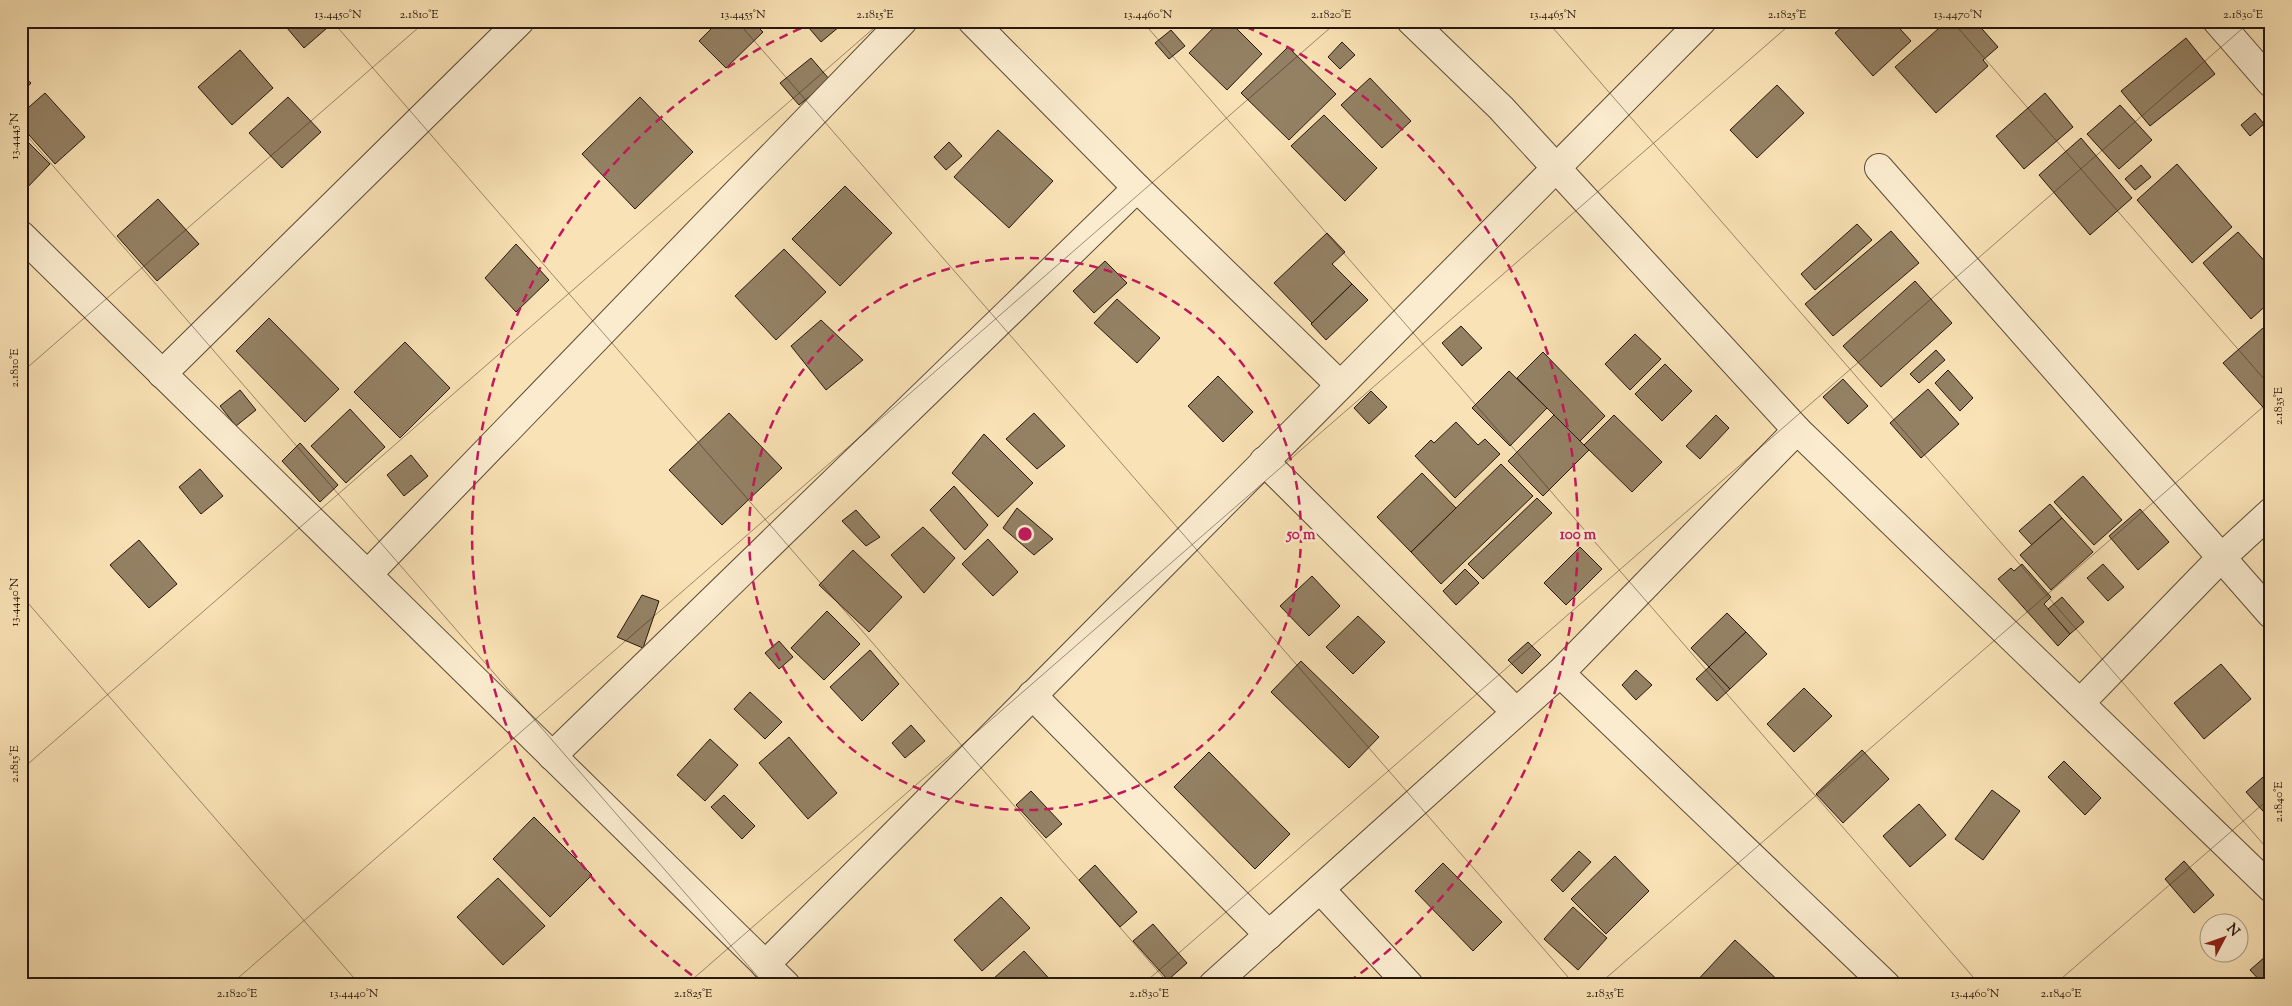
<svg xmlns="http://www.w3.org/2000/svg" width="2292" height="1006" viewBox="0 0 2292 1006" font-family="'Sorts Mill Goudy',serif">
<rect width="100%" height="100%" fill="#f9e2b5"/>
<filter id="stains"><feTurbulence type="fractalNoise" baseFrequency=".004" numOctaves="4"/><feColorMatrix values="0 0 0 0 .2 0 0 0 0 .09 0 0 0 0 .02 0 0 0 .5 -.17"/></filter>
<radialGradient id="worn" r=".72"><stop offset=".6" stop-color="#630" stop-opacity="0"/><stop offset="1" stop-color="#630" stop-opacity=".3"/></radialGradient>
<g fill="#948164" stroke="#27170c">
<path d="M281 21H335L304 48Z"/>
<path d="M719 21H752L763 32 726 68 699 41Z"/>
<path d="M803 21H846L821 42Z"/>
<path d="M1220 21H1229L1262 54 1227 90 1189 53Z"/>
<path d="M1849 21H1893L1911 41 1873 76 1835 33Z"/>
<path d="M1947 21H1975L1998 47 1983 60 1988 66 1936 113 1895 67Z"/>
<path d="M1171 30 1185 46 1169 59 1155 43Z"/>
<path d="M2186 38 2215 74 2150 126 2121 91Z"/>
<path d="M1342 42 1355 55 1340 69 1328 57Z"/>
<path d="M1288 47 1336 94 1289 140 1241 93Z"/>
<path d="M240 50 273 88 232 125 198 87Z"/>
<path d="M811 58 830 80 799 105 780 83Z"/>
<path d="M21 74 31 83 21 94Z"/>
<path d="M1370 78 1411 121 1382 148 1341 105Z"/>
<path d="M1777 85 1804 113 1757 158 1730 130Z"/>
<path d="M45 93 85 137 55 164 21 126V114Z"/>
<path d="M2045 93 2073 127 2024 169 1996 136Z"/>
<path d="M288 97 321 132 282 168 249 133Z"/>
<path d="M640 97 693 152 635 209 582 154Z"/>
<path d="M2120 105 2152 140 2119 169 2087 134Z"/>
<path d="M2255 113 2264 124 2250 136 2241 125Z"/>
<path d="M1324 115 1377 168 1345 201 1291 146Z"/>
<path d="M998 130 1053 181 1009 228 954 177Z"/>
<path d="M23 137 50 164 21 194V139Z"/>
<path d="M2081 138 2132 198 2090 235 2039 175Z"/>
<path d="M949 142 962 156 946 170 934 157Z"/>
<path d="M2177 164 2232 227 2192 263 2137 200Z"/>
<path d="M2141 165 2151 177 2135 190 2125 179Z"/>
<path d="M845 186 892 233 840 286 792 239Z"/>
<path d="M158 199 199 244 157 281 117 236Z"/>
<path d="M1857 224 1872 240 1815 290 1801 274Z"/>
<path d="M1891 231 1919 263 1833 336 1805 304Z"/>
<path d="M2238 232 2271 268V301L2251 319 2203 263Z"/>
<path d="M1327 233 1345 252 1332 264 1352 284 1312 323 1274 283Z"/>
<path d="M516 244 549 280 516 312 485 278Z"/>
<path d="M784 249 826 292 776 340 735 296Z"/>
<path d="M1105 261 1127 283 1094 313 1073 291Z"/>
<path d="M1915 281 1952 323 1881 387 1843 346Z"/>
<path d="M1352 284 1368 300 1326 340 1311 324Z"/>
<path d="M1117 299 1160 338 1137 363 1094 323Z"/>
<path d="M269 318 339 389 305 422 236 351Z"/>
<path d="M821 320 863 360 826 390 791 346Z"/>
<path d="M2271 321V416L2223 363Z"/>
<path d="M1461 326 1482 348 1462 366 1442 343Z"/>
<path d="M1635 334 1661 359 1630 390 1605 364Z"/>
<path d="M405 342 450 388 400 438 354 392Z"/>
<path d="M1936 350 1945 360 1919 383 1910 374Z"/>
<path d="M1543 352 1605 416 1580 441 1517 378Z"/>
<path d="M1665 364 1692 391 1662 421 1635 394Z"/>
<path d="M1948 370 1973 398 1960 411 1935 383Z"/>
<path d="M1509 371 1547 408 1510 446 1472 408Z"/>
<path d="M1218 376 1253 412 1223 442 1188 406Z"/>
<path d="M1843 379 1868 406 1848 424 1823 397Z"/>
<path d="M1928 389 1959 424 1921 458 1890 423Z"/>
<path d="M240 390 256 410 236 426 220 406Z"/>
<path d="M1371 391 1387 407 1369 424 1354 408Z"/>
<path d="M350 409 385 447 346 483 311 446Z"/>
<path d="M729 413 782 468 722 525 669 470Z"/>
<path d="M1034 413 1065 446 1037 469 1006 439Z"/>
<path d="M1554 415 1589 450 1543 496 1508 461Z"/>
<path d="M1614 415 1662 462 1632 492 1584 445Z"/>
<path d="M1716 415 1729 428 1700 459 1686 446Z"/>
<path d="M1456 422 1478 445 1485 439 1500 454 1455 498 1415 456 1431 440 1434 443Z"/>
<path d="M984 434 1033 483 998 517 952 473Z"/>
<path d="M300 443 338 485 320 502 282 461Z"/>
<path d="M411 455 428 476 404 496 387 475Z"/>
<path d="M1501 464 1533 496 1441 584 1411 552Z"/>
<path d="M200 469 223 496 201 514 179 487Z"/>
<path d="M1422 473 1456 508 1411 552 1377 517Z"/>
<path d="M2083 476 2122 520 2094 545 2054 502Z"/>
<path d="M954 486 988 525 965 550 930 510Z"/>
<path d="M1537 498 1552 513 1483 579 1468 564Z"/>
<path d="M2050 504 2062 518 2032 545 2019 531Z"/>
<path d="M1017 508 1053 539 1034 555 1003 528Z"/>
<path d="M2140 509 2169 542 2138 570 2109 536Z"/>
<path d="M856 510 880 537 866 546 842 521Z"/>
<path d="M2062 518 2093 552 2051 590 2020 555Z"/>
<path d="M923 527 955 558 924 593 891 555Z"/>
<path d="M988 539 1018 572 993 596 962 564Z"/>
<path d="M139 540 177 584 149 608 110 565Z"/>
<path d="M1580 547 1602 569 1566 605 1544 583Z"/>
<path d="M853 550 902 597 869 632 819 585Z"/>
<path d="M2022 564 2051 597 2044 604 2070 634 2058 646 1998 579 2011 568 2014 571Z"/>
<path d="M2103 564 2124 587 2108 601 2087 578Z"/>
<path d="M1465 569 1479 583 1456 605 1443 591Z"/>
<path d="M1312 576 1340 606 1309 636 1280 606Z"/>
<path d="M642 595 659 601 643 648 617 637Z"/>
<path d="M2062 597 2084 622 2070 634 2048 609Z"/>
<path d="M827 611 860 644 824 680 791 648Z"/>
<path d="M1727 613 1746 632 1709 667 1691 648Z"/>
<path d="M1358 616 1385 642 1353 674 1326 647Z"/>
<path d="M1746 632 1767 654 1730 689 1709 667Z"/>
<path d="M779 641 793 657 779 669 765 653Z"/>
<path d="M1528 642 1541 655 1522 674 1508 660Z"/>
<path d="M870 650 899 684 862 721 830 687Z"/>
<path d="M1301 661 1379 737 1349 768 1271 692Z"/>
<path d="M2221 664 2251 699 2204 739 2174 703Z"/>
<path d="M1709 667 1730 689 1717 701 1696 679Z"/>
<path d="M1636 670 1652 685 1636 700 1622 685Z"/>
<path d="M1804 688 1832 716 1794 752 1767 724Z"/>
<path d="M750 692 782 722 765 739 734 709Z"/>
<path d="M911 725 925 741 905 758 892 743Z"/>
<path d="M789 737 837 793 808 819 759 763Z"/>
<path d="M710 739 738 765 705 801 677 775Z"/>
<path d="M1862 750 1889 779 1843 823 1816 794Z"/>
<path d="M1209 752 1290 834 1255 869 1174 787Z"/>
<path d="M2064 761 2101 798 2085 815 2048 777Z"/>
<path d="M2271 770V820L2246 792Z"/>
<path d="M1992 790 2020 811 1983 860 1955 839Z"/>
<path d="M1031 791 1062 824 1046 838 1016 805Z"/>
<path d="M724 795 755 826 742 839 711 807Z"/>
<path d="M1919 804 1946 835 1910 867 1883 836Z"/>
<path d="M534 817 592 875 550 917 493 859Z"/>
<path d="M1579 851 1591 862 1563 892 1551 880Z"/>
<path d="M1615 856 1649 891 1606 934 1571 899Z"/>
<path d="M2184 861 2214 895 2194 913 2165 879Z"/>
<path d="M1443 863 1502 922 1473 951 1415 891Z"/>
<path d="M1095 865 1137 912 1120 927 1079 880Z"/>
<path d="M498 878 545 926 503 965 457 917Z"/>
<path d="M1001 897 1030 928 982 971 954 940Z"/>
<path d="M1573 907 1607 938 1578 970 1544 939Z"/>
<path d="M1153 924 1187 963 1168 980 1133 941Z"/>
<path d="M1735 940 1783 985H1693Z"/>
<path d="M1024 951 1055 985H998L993 979Z"/>
<path d="M2266 956 2271 961V985H2264L2250 970Z"/>
</g>
<g fill="none" stroke-linecap="round" stroke-linejoin="round">
<g stroke="#5c4a36" stroke-width="30">
<g id="street">
<path d="M972 21 1137 188 1340 385"/>
<path d="M1411 21 1501 108 1797 430 2271 888"/>
<path d="M2217 21 2271 83"/>
<path d="M1879 168 2271 614"/>
<path d="M21 235 786 985"/>
<path d="M162 374 520 21"/>
<path d="M1264 461 1516 712"/>
<path d="M368 574 903 21"/>
<path d="M1560 673 1886 985"/>
<path d="M1032 695 1269 935"/>
<path d="M2080 703 2221 558 2271 512"/>
<path d="M552 756 1137 188"/>
<path d="M1320 889 1409 985"/>
<path d="M765 965 1702 21"/>
<path d="M1213 985 1560 673 1797 430"/>
</g>
</g>
<use href="#street" stroke="#fbeccf" stroke-width="28"/>
</g>
<path fill="none" stroke="#27170c" stroke-width="1" stroke-opacity="0.45" d="M332 21 1170 985M737 21 1575 985M1142 21 1980 985M1547 21 2271 853M1952 21 2271 387M21 129 765 985M21 373 426 21M21 595 360 985M21 770 882 21M230 985 1338 21M686 985 1794 21M1142 985 2251 21M1598 985 2271 400M2054 985 2271 797"/>
<g fill="none" stroke="#c2185b" stroke-width="2.5" stroke-dasharray="9 6">
<circle cx="1025" cy="534" r="276"/>
<path d="M704 984A553 553 0 0 1 818 21M1232 21A553 553 0 0 1 1346 984"/>
</g>
<circle cx="1025" cy="534" r="8" fill="#c2185b" stroke="#fbeccf" stroke-width="2.5"/>
<g font-size="15" text-anchor="middle" font-weight="bold" fill="#c2185b" stroke="#fbeccf" stroke-width="5" stroke-linejoin="round" paint-order="stroke">
<text x="1301" y="539">50 m</text>
<text x="1578" y="539">100 m</text>
</g>
<rect width="2292" height="1006" fill="none" stroke="#f9e2b5" stroke-width="55"/>
<g transform="translate(2224 938) rotate(49)"><circle r="24" fill="#fbeccf" stroke="#a69781"/>
<path d="M0-4L9 19L0 12L-9 19Z" fill="#8f2418"/>
<text y="-8" font-size="14" font-weight="bold" text-anchor="middle" fill="#27170c">N</text>
</g>
<rect x="28" y="28" width="2236" height="950" fill="none" stroke="#27170c" stroke-width="2"/>
<g font-size="12" text-anchor="middle" fill="#27170c">
<text x="338" y="18">13.4450°N</text>
<text x="419" y="18">2.1810°E</text>
<text x="743" y="18">13.4455°N</text>
<text x="875" y="18">2.1815°E</text>
<text x="1148" y="18">13.4460°N</text>
<text x="1331" y="18">2.1820°E</text>
<text x="1553" y="18">13.4465°N</text>
<text x="1787" y="18">2.1825°E</text>
<text x="1958" y="18">13.4470°N</text>
<text x="2243" y="18">2.1830°E</text>
<text transform="translate(14 136) rotate(-90)" y="4">13.4445°N</text>
<text transform="translate(14 368) rotate(-90)" y="4">2.1810°E</text>
<text transform="translate(2278 406) rotate(-90)" y="4">2.1835°E</text>
<text transform="translate(14 602) rotate(-90)" y="4">13.4440°N</text>
<text transform="translate(14 764) rotate(-90)" y="4">2.1815°E</text>
<text transform="translate(2278 802) rotate(-90)" y="4">2.1840°E</text>
<text x="237" y="997">2.1820°E</text>
<text x="354" y="997">13.4440°N</text>
<text x="693" y="997">2.1825°E</text>
<text x="1149" y="997">2.1830°E</text>
<text x="1605" y="997">2.1835°E</text>
<text x="1975" y="997">13.4460°N</text>
<text x="2061" y="997">2.1840°E</text>
</g>
<rect width="100%" height="100%" filter="url(#stains)"/>
<rect width="100%" height="100%" fill="url(#worn)"/>
</svg>
